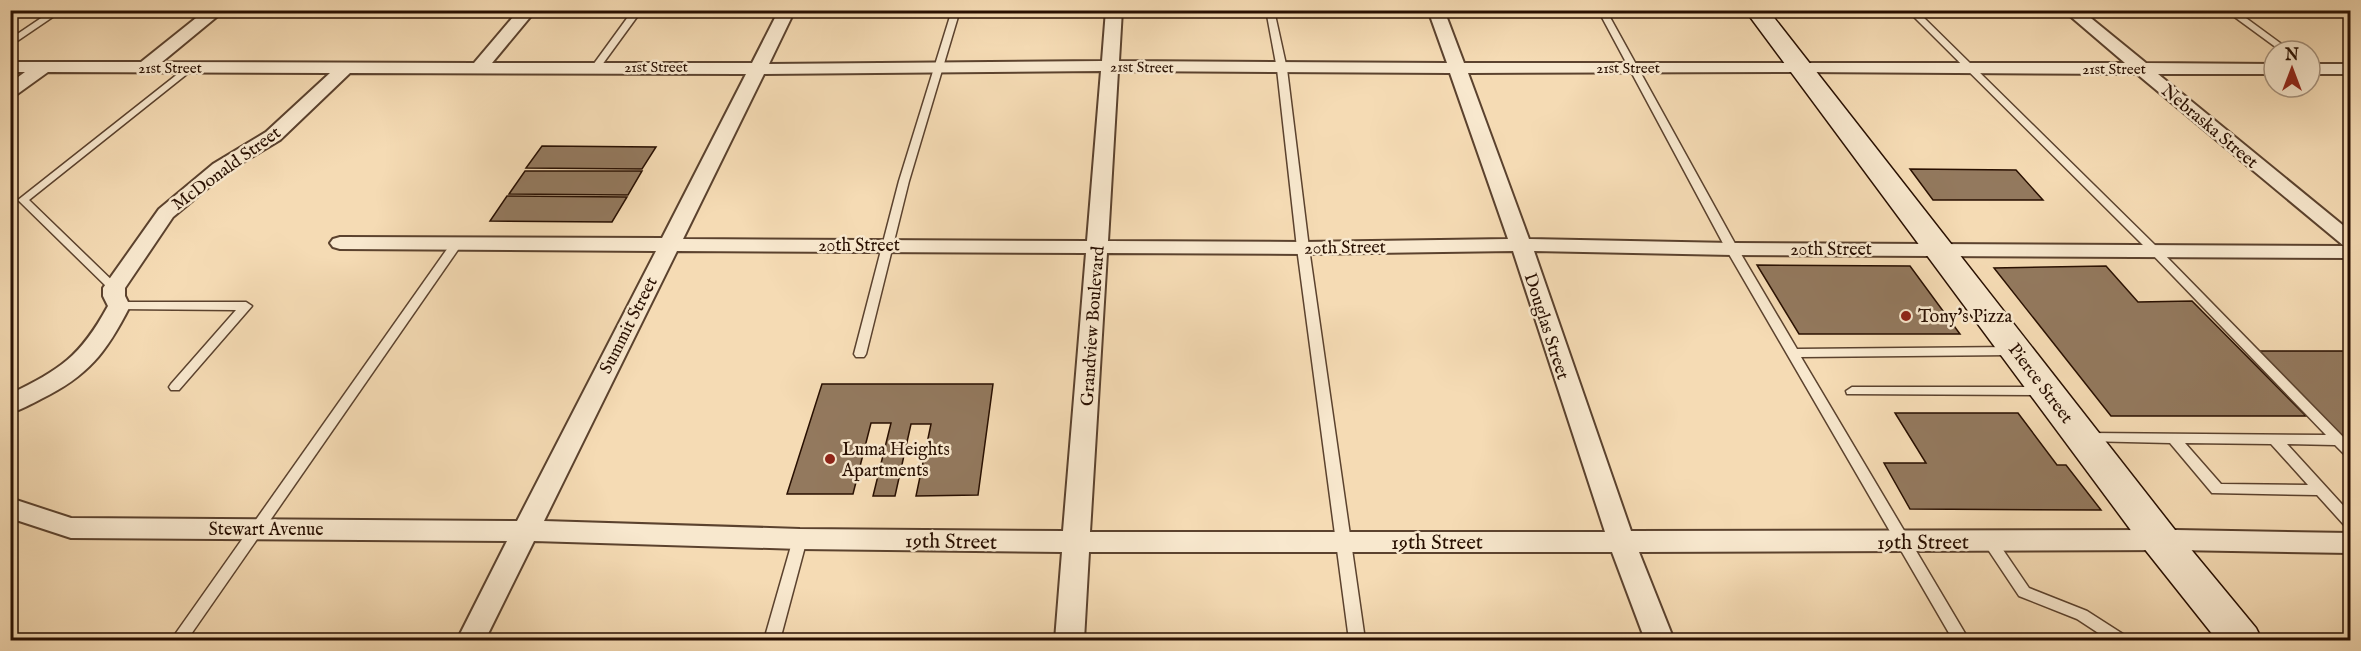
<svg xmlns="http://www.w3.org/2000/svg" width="2361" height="651" viewBox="0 0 2361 651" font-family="'IM FELL English',serif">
<rect width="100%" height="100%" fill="#f5dbb4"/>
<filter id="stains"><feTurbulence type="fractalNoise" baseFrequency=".00333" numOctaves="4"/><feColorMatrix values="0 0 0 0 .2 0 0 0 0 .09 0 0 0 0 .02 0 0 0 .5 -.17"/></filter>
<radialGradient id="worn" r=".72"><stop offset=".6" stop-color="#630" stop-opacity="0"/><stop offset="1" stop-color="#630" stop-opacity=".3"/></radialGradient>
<g fill="#93795e" stroke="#280f01" stroke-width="1.5">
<path d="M542 146 656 147 642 169 526 168Z"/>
<path d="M1910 169 2016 170 2043 200H1933Z"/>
<path d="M525 171H642L628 195 509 194Z"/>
<path d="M507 196 627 197 612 222 490 221Z"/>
<path d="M1757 265 1910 266 1960 334H1799Z"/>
<path d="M2106 266 2138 302 2192 301 2306 416H2111L1994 268Z"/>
<path d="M2259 351H2350V445Z"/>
<path d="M822 384H993L978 495 916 496 931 424H911L895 496H873L891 423H871L853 494H787Z"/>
<path d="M1895 413H2018L2057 465H2066L2101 510 1910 509 1884 463H1926Z"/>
</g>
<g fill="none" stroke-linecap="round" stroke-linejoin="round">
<g stroke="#5b422e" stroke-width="3">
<g id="service">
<path d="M53 10H63L10 46V39Z"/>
<path d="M633 10H642L599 69H593V65Z"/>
<path d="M952 10H960L909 181 866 354 864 357H856L854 354 899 181Z"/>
<path d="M1266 10H1274L1287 69 1309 248 1365 640H1349L1297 248 1277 69Z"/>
<path d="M1598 10H1606L1738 249 1797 349 2012 347 2018 351 2012 355 1801 357 1969 640H1953L1726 249Z"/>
<path d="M1907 10H1916L2158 248 2350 444V457L2345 455 2335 445 2287 444 2350 513V527L2345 526 2317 495 2212 493 2170 443 2084 441 2082 438 2084 435 2089 433 2326 435 2150 252ZM2185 443 2271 444 2308 485 2221 484Z"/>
<path d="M2225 10H2235L2291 51H2281Z"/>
<path d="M189 65 192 66V70L29 200 120 288 114 292 110 290 18 200Z"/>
<path d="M456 241 462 244 187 640H171L452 242Z"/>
<path d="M119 302H246L252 306 179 390H171L169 387 171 384 236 310 115 309 113 306 115 303Z"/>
<path d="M1852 387H2042L2048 391 2042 395 1847 394 1846 391Z"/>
<path d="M800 534 805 535 807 539 780 640H764L793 539 795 535Z"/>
<path d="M1990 537 1995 538 2029 588 2087 611 2126 636 2129 640H2109L2077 619 2019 596 1983 542 1985 538Z"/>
</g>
</g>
<g stroke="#5b422e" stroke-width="4">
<g id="minor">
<path d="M206 10H225L162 62 474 63 519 10H536L492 63H752L779 10H795L769 64 1102 61 1106 10H1122L1119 61 1447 63 1428 10H1444L1464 63H2125L2063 10H2081L2146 63 2274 64V74H2158L2350 231V258L1732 255 1534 251 1631 531 2176 530 2350 533V553L2176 550 1639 552 1674 640H1645L1612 552H1089L1084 640H1055L1062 552 800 549 534 541 485 640H457L507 541 71 538 10 518V498L71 518 517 521 656 251 340 249 333 247 330 243 333 239 340 237 662 238 746 74 350 73 280 140 227 172 173 217 125 288V296L130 306C106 353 88 376 41 399 31 404 21 410 10 413V394C61 369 80 357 108 306L103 296V288L159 209 213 164 266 132 330 73 48 72 16 95 10 96V83L25 72H10V62H141ZM1101 71 1087 241 683 239 764 74ZM1118 71 1450 73 1508 239 1303 242 1108 241ZM1799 72 2137 74 2344 246 1732 243 1529 239 1468 73ZM677 251 1086 253 1063 531 800 529 544 521ZM1513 251 1605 532H1090L1107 253 1303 254Z"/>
<rect x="2310" y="64" width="40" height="10"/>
</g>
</g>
<g stroke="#280f01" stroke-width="3">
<path id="secondary" d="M1745 10H1768L2175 530 2256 628 2262 640H2217L2147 552Z"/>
</g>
<use href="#service" fill="#f8e8ce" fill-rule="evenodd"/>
<use href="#minor" fill="#f8e8ce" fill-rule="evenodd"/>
<use href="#secondary" fill="#f8e8ce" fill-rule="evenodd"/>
</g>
<g fill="#8f2418" stroke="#f8e8ce" stroke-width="2">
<circle cx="1906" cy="316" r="6"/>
<circle cx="830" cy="459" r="6"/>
</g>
<g text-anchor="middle" stroke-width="5" stroke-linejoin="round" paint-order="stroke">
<g font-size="15" fill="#280f01" stroke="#f8e8ce">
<text x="656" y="72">21st Street</text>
<text transform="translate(1142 67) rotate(1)" y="5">21st Street</text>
<text x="170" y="73">21st Street</text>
<text x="1628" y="73">21st Street</text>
<text x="2114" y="74">21st Street</text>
</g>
<g font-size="18" fill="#280f01" stroke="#f8e8ce">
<text transform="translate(2210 126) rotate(40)" y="6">Nebraska Street</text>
<text transform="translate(226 168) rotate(-36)" y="6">McDonald Street</text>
<text x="859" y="251">20th Street</text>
<text transform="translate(1345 247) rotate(-1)" y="6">20th Street</text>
<text x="1831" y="255">20th Street</text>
<text transform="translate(628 325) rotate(-63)" y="6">Summit Street</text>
<text transform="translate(1092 326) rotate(-86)" y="6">Grandview Boulevard</text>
<text transform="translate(1547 326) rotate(72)" y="6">Douglas Street</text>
<text transform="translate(2041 383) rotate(53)" y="6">Pierce Street</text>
<text x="266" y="535">Stewart Avenue</text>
</g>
<g font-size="18" fill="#280f01" stroke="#f8e8ce" text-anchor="start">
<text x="1918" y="322">Tony's Pizza</text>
<text x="842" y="455">Luma Heights<tspan x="842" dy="21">Apartments</tspan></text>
</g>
<g font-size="21" fill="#280f01" stroke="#f8e8ce">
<text transform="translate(951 541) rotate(1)" y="7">19th Street</text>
<text x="1437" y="549">19th Street</text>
<text x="1923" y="549">19th Street</text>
</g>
</g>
<rect width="2361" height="651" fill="none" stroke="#f5dbb4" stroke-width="36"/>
<rect x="12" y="12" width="2337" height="627" fill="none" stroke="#280f01" stroke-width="3"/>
<rect x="18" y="18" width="2325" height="615" fill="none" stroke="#280f01" stroke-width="1.5"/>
<g transform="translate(2292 69)"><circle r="28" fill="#f8e8ce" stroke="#a5917c" stroke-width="1.5"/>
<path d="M0-4.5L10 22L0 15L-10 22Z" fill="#8f2418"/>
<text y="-9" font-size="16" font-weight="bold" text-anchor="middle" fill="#280f01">N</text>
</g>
<rect width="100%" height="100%" filter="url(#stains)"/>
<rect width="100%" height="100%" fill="url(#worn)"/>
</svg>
